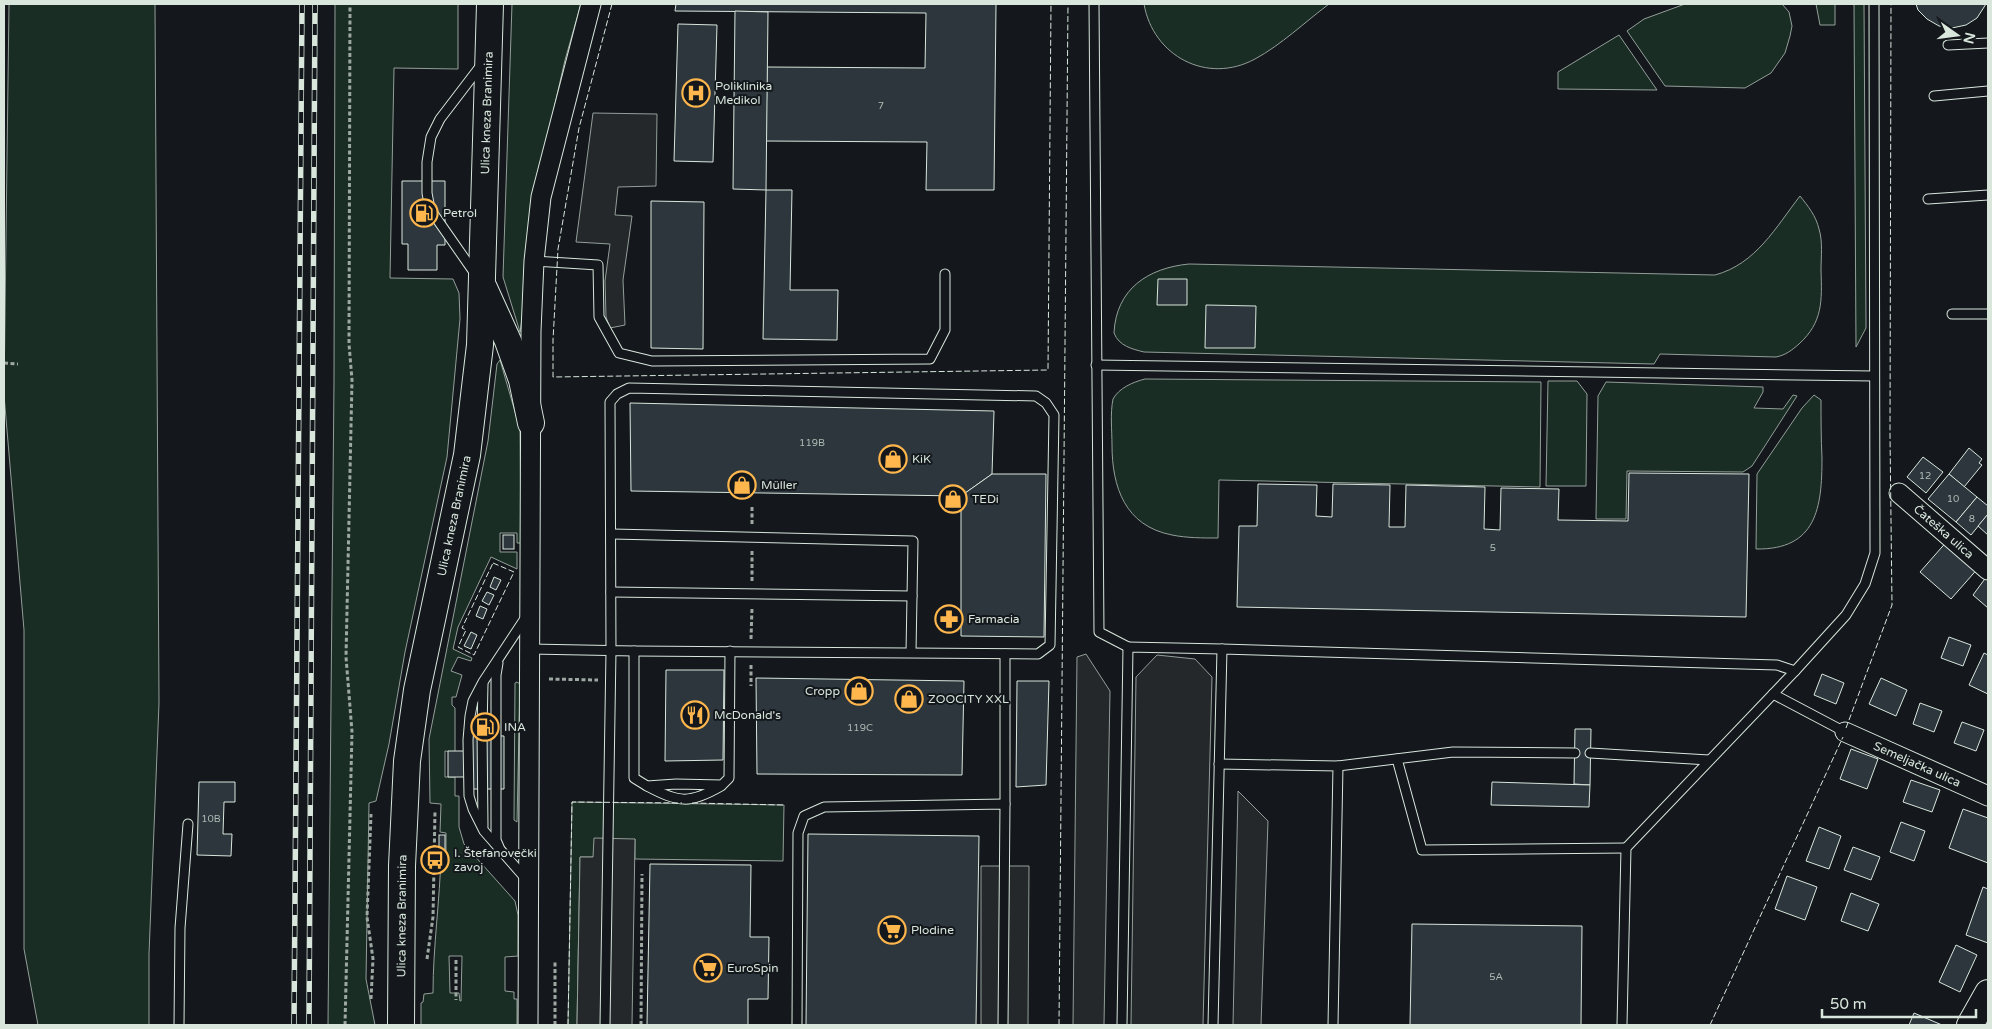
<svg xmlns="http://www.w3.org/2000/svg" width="1992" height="1029" viewBox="0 0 1992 1029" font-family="'Varela Round',sans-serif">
<rect width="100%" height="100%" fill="#14181c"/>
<g fill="#1a2d24" stroke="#939e99" fill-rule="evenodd">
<path d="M9 4H155L159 703 149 954V1025H38L24 949V630L4 395Z"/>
<path d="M335 4H458V69L394 68 390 278 453 279 459 293 460 319 447 457 405 652 389 744 376 801 369 803 366 979 375 1025H328L334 380Z"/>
<path d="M512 4H581L565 60 532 205 524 270 523 312 520 332 503 277Z"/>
<path d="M1144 4H1329C1305 22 1281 45 1255 59 1207 85 1153 56 1144 4Z"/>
<path d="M1685 4H1782L1789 12 1792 26 1790 36 1785 53 1771 73 1745 88 1665 86 1627 31 1644 19Z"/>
<path d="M1816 4H1835V25H1820Z"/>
<path d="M1854 4H1864L1866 328 1856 347Z"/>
<path d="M1619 35 1657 90 1558 89V72Z"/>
<path d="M1800 196C1808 206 1816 216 1819 229 1823 242 1821 257 1821 270 1822 301 1823 322 1799 344 1792 350 1786 355 1776 357L1660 354 1654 364 1144 352C1132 349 1119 346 1114 333 1116 289 1148 268 1189 264L1715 275C1756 264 1776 227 1800 196Z"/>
<path d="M500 360 520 429 521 543H517V533H500V552H517V569L491 557 458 627 453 649 472 658 471 661 458 657 451 671 462 675 456 697H452V705L455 708V752L445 751V777H455V796H459V827L464 844 515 901 518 915V956L505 957V991L514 992V999H517V1025H421V1003L423 1002 424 994 433 993C433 946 440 900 441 854L446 853V833L440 832 441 804 430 803 429 739 488 441 497 364ZM449 956H462L461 1001H460L459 993H450Z"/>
<path d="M1145 379 1541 382 1540 487 1219 480 1218 538C1202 538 1187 538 1172 535 1125 526 1112 487 1112 445 1112 430 1110 414 1113 399 1119 388 1133 382 1145 379Z"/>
<path d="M1548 381H1577L1587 394 1586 486H1546Z"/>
<path d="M1606 382 1763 387V392L1754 408 1783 409 1793 395 1797 396 1752 466 1743 472 1627 471 1626 519H1596L1598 396Z"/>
<path d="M1814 395 1821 400C1821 419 1821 439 1822 458 1822 507 1817 550 1756 549L1757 474 1802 408Z"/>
<path d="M517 682 520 684 517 822 514 820 515 683Z"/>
<path d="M572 802 784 805 783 861 635 859V839L594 857H580L577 1025H568Z"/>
</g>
<g fill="#24282b" stroke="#939e99">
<path d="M593 113 657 114 656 186 618 187 615 215 632 216 623 280 625 325 610 328 606 317 605 281 610 244 576 242Z"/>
<path d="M1086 654 1110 691 1104 1025H1073L1077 657Z"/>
<path d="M1157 655 1195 659 1212 677 1203 1025H1131L1136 677Z"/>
<path d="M1238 791 1268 821 1261 1025H1233Z"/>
<path d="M594 838 635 839 632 1025H577L580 857H593Z"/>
<path d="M981 866H1029L1028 1025H981Z"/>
</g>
<g fill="#2c363c" stroke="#d8e6dc">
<path d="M676 4H996L994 190H926L927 142 766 141 767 67 925 68 926 13 675 11Z"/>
<path d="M1916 4H1986L1977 18 1966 25 1952 28 1939 26 1927 19 1918 10Z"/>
<path d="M735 11 768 12 766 190 733 189Z"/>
<path d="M678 24 717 25 713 162 674 161Z"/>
<path d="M402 181H445V245H437V270H408V244H402Z"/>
<path d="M766 190H792L790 290H838L837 340 763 339Z"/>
<path d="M651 201 704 202 703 349 651 348Z"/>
<path d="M1158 279H1187V305H1157Z"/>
<path d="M1206 305 1256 306 1255 348H1205Z"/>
<path d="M630 403 994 411 992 474 961 496 631 491Z"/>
<path d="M1969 448 1982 459 1979 463 1982 465 1964 487 1949 474Z"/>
<path d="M1923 457 1943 472 1926 493 1907 477Z"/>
<path d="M1629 473 1749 474 1746 617 1237 607 1239 526H1257L1258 484 1317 485 1316 516 1332 517 1333 484 1390 485 1389 527H1405L1406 485 1485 487 1484 529 1500 530 1501 488 1559 489 1558 520 1628 521Z"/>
<path d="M992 474H1046L1044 637 961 636V496Z"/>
<path d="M1949 474 1977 497 1956 522 1928 499Z"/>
<path d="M1977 497 1988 506V514L1971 535 1956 522Z"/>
<path d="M1988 514V535L1978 526Z"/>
<rect x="503" y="535" width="11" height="14"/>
<path d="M1949 539 1980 566 1951 599 1920 572Z"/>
<path d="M1987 576 1988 577V608L1973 595Z"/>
<path d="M494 577 501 580 496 590 490 587Z"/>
<path d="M487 592 494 595 489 605 482 601Z"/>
<path d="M480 606 487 609 483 619 476 616Z"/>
<path d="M471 632 477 635 471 649 464 646Z"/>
<path d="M1949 637 1971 645 1963 666 1941 658Z"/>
<path d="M1984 653 1988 655V694L1969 685Z"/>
<path d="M666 670H724L723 760 665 761Z"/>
<path d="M1822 674 1844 683 1836 704 1814 695Z"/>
<path d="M756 678 964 681 962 775 757 774Z"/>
<path d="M1881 678 1907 690 1896 716 1869 704Z"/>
<path d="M1017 681H1049L1046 785 1016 787Z"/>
<path d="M1920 703 1942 711 1934 732 1913 724Z"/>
<path d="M1962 722 1984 730 1976 751 1954 743Z"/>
<path d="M1575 729H1591L1590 785 1574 784Z"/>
<path d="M465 735 504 736V789H465V777H448V751H465Z"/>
<path d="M1851 749 1878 759 1867 789 1840 779Z"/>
<path d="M1911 780 1940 790 1932 812 1903 802Z"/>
<path d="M199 782H235V802H224L223 834H232L231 856 197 855Z"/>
<path d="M1492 782 1590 785 1589 807 1491 805Z"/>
<path d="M1963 809 1988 818V863L1949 848Z"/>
<path d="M1901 822 1925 831 1914 861 1890 852Z"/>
<path d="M1819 827 1841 836 1829 869 1806 861Z"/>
<path d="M808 834 979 836 976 1025H806Z"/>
<rect x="439" y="835" width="6" height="16"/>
<path d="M1853 847 1880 857 1871 880 1844 870Z"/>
<path d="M650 864 751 865 750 937H769L768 999H748V1025H647Z"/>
<path d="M1787 876 1817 887 1805 920 1775 909Z"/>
<path d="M1983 887 1988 889V943L1966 935Z"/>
<path d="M1851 893 1879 904 1868 931 1841 921Z"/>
<path d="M1412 924 1582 926 1581 1025H1410Z"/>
<path d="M1956 945 1977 955 1960 992 1939 982Z"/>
<path d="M1914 1013 1942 1025H1909Z"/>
</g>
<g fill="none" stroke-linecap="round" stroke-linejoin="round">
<g stroke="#d8e6dc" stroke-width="11">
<g id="lane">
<path d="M1094 4 1099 632 1128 647"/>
<path d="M1948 45 1988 43"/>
<path d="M1934 96 1988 91"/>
<path d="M1928 199 1988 195"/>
<path d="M534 261 598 265 599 317 619 353 652 361 930 359 945 330V274"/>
<path d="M476 275 430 209 427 193V162L431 137 440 119 482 64"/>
<path d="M1952 314H1988"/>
<path d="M1096 365 1874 376"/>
<path d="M612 534 913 541 911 652"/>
<path d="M611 592 912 596"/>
<path d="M530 649 634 651 1038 654 1050 645 1054 415 1046 403 1036 396 629 388 617 394 610 402 611 651 605 1025"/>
<path d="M634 651V778L647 786 676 784 722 785 729 778 730 651"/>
<path d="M1005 654V804"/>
<path d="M498 663 496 675V840L499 847"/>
<path d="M1773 694 1845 732"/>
<path d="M1590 753 1709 760"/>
<path d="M1397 759 1422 850 1626 848"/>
<path d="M1219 764 1338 766 1333 1025"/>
<path d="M1338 766 1453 752 1575 753"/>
<path d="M647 786C679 803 690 804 721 786"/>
<path d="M483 826 482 730 483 684"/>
<path d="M526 879 484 831 473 809 469 796 468 740 470 716 473 701 483 682 526 617"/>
<path d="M179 1025 180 928 188 824"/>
<path d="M797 1025 798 833 804 816 824 807 1005 804 1003 1025"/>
<path d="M1122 1025 1128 647 1222 649"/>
<path d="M1213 1025 1222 649 1777 665 1795 671 1846 615 1865 584 1875 553 1874 4"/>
<path d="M1622 1025 1626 848 1795 671"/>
</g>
</g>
<g stroke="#d8e6dc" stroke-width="21">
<g id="street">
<path id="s1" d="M1899 493 1988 570"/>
<path id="s2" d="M1845 732 1988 796"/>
<path d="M528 1025 531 331 534 261 541 197 591 4"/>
</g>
</g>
<g stroke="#d8e6dc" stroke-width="28">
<g id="secondary">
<path d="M484 288 508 341 522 380 531 423"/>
<path id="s3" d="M401 1025 402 866 407 761 417 690 467 455 480 345 490 4"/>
<path d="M1970 1025 1988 993"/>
</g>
</g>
<g stroke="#9da8a2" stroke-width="3" stroke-dasharray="4 2.5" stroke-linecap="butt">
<path d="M4 363 18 364"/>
<path d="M752 524V507"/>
<path d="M752 581V550"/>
<path d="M751 639 752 608"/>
<path d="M751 665V686"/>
<path d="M549 679 598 680"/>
<path d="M427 959 433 917 435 811"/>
<path d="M456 960V1000"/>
<path d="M371 999 373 959 367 917 371 814"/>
<path d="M345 1025 352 732 346 657 352 380 349 344 350 4"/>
<path d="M555 1025V961"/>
<path d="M641 1025 642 874"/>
</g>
<use href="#lane" stroke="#14181c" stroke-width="9"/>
<use href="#street" stroke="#14181c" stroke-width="19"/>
<use href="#secondary" stroke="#14181c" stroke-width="26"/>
<g stroke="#d8e6dc" stroke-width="5.5">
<g id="rail">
<path d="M294 1025 302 4"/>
<path d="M309 1025 315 4"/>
</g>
</g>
<use href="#rail" stroke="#14181c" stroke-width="4" stroke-dasharray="11" stroke-linecap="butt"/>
<g stroke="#d8e6dc" stroke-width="1" stroke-dasharray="6 2.5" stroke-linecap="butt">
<path d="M612 4 579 128 558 249 553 340V377L1048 370 1051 4"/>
<path d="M493 563 514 572 474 655 458 647 466 630 462 628Z"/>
<path d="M1846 728 1892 605 1890 434 1891 4"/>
<path d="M692 803 784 805"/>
<path d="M568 1025 572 802 682 803"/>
<path d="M1059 1025 1068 4"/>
<path d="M1710 1025 1843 737"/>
</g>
</g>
<defs>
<g id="hospital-ring" transform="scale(1.4375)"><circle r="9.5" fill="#14181c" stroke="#ffb74d" stroke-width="1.5"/><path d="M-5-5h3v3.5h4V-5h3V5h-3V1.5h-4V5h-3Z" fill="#ffb74d"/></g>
<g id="fuel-ring" transform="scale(1.4375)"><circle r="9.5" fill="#14181c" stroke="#ffb74d" stroke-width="1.5"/><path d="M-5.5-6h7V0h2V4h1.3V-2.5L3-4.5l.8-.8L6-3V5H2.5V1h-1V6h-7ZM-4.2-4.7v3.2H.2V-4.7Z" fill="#ffb74d"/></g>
<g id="shop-ring" transform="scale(1.4375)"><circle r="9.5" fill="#14181c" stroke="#ffb74d" stroke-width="1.5"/><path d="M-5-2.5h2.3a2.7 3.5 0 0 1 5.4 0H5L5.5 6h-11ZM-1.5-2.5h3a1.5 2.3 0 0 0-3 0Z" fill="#ffb74d"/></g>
<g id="pharmacy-ring" transform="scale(1.4375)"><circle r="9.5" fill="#14181c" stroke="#ffb74d" stroke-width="1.5"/><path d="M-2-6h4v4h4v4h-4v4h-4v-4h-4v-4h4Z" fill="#ffb74d"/></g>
<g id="restaurant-ring" transform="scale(1.4375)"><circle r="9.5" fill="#14181c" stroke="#ffb74d" stroke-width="1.5"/><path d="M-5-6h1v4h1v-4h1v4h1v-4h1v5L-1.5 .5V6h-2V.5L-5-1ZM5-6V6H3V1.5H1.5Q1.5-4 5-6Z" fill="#ffb74d"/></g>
<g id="bus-ring" transform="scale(1.4375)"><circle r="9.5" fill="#14181c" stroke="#ffb74d" stroke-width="1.5"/><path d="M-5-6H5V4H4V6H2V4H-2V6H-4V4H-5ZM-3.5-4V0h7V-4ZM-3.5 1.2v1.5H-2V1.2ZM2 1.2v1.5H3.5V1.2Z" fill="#ffb74d"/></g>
<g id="supermarket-ring" transform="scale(1.4375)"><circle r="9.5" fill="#14181c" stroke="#ffb74d" stroke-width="1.5"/><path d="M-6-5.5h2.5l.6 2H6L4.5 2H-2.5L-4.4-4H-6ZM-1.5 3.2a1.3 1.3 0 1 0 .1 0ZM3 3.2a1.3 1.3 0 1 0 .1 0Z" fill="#ffb74d"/></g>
</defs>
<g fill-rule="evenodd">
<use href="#hospital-ring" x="696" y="93"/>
<use href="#fuel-ring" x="424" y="213"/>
<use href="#shop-ring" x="893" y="459"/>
<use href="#shop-ring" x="742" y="485"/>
<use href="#shop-ring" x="953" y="499"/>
<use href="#pharmacy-ring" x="949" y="619"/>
<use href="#shop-ring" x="859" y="691"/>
<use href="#shop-ring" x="909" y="699"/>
<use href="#restaurant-ring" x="695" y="715"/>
<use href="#fuel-ring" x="485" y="727"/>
<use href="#bus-ring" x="435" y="860"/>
<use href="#supermarket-ring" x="892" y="930"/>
<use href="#supermarket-ring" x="708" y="968"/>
</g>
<g text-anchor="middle" stroke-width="4" stroke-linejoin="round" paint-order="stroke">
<g font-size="10" fill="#adbab4">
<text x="881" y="109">7</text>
<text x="812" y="446">119B</text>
<text x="1925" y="479">12</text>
<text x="1953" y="502">10</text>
<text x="1972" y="522">8</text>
<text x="1493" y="551">5</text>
<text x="860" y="731">119C</text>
<text x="211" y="822">10B</text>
<text x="1496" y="980">5A</text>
</g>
<g font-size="12" fill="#d8e6dc" stroke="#14181c" text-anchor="start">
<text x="715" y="90">Poliklinika<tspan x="715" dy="14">Medikol</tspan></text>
<text x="443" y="217">Petrol</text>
<text x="912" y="463">KiK</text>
<text x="761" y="489">Müller</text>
<text x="972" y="503">TEDi</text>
<text x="968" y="623">Farmacia</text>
<text x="840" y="695" text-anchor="end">Cropp</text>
<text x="928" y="703">ZOOCITY XXL</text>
<text x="714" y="719">McDonald's</text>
<text x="504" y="731">INA</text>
<text x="454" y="857">I. Štefanovečki<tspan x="454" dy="14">zavoj</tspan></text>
<text x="911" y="934">Plodine</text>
<text x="727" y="972">EuroSpin</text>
</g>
<g font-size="12" fill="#d8e6dc" stroke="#14181c">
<text dy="4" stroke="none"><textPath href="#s3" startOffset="919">Ulica kneza Branimira</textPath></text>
<text dy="4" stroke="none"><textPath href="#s3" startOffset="514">Ulica kneza Branimira</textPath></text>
<text dy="4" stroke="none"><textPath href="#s1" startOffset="59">Čateška ulica</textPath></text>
<text dy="4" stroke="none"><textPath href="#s2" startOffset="79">Semeljačka ulica</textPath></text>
<text dy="4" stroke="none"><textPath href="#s3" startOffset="109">Ulica kneza Branimira</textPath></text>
</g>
</g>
<rect width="1992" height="1029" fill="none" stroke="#d8e6dc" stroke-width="10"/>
<g transform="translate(1957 35) rotate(104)" stroke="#14181c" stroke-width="4" paint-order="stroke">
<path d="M0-4L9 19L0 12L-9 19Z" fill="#d8e6dc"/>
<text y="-8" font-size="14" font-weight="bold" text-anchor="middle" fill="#d8e6dc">N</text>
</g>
<path d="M1822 1009v8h154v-8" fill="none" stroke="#d8e6dc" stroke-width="2.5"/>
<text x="1830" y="1009" font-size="15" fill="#d8e6dc" stroke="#14181c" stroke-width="4" paint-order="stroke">50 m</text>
</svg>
